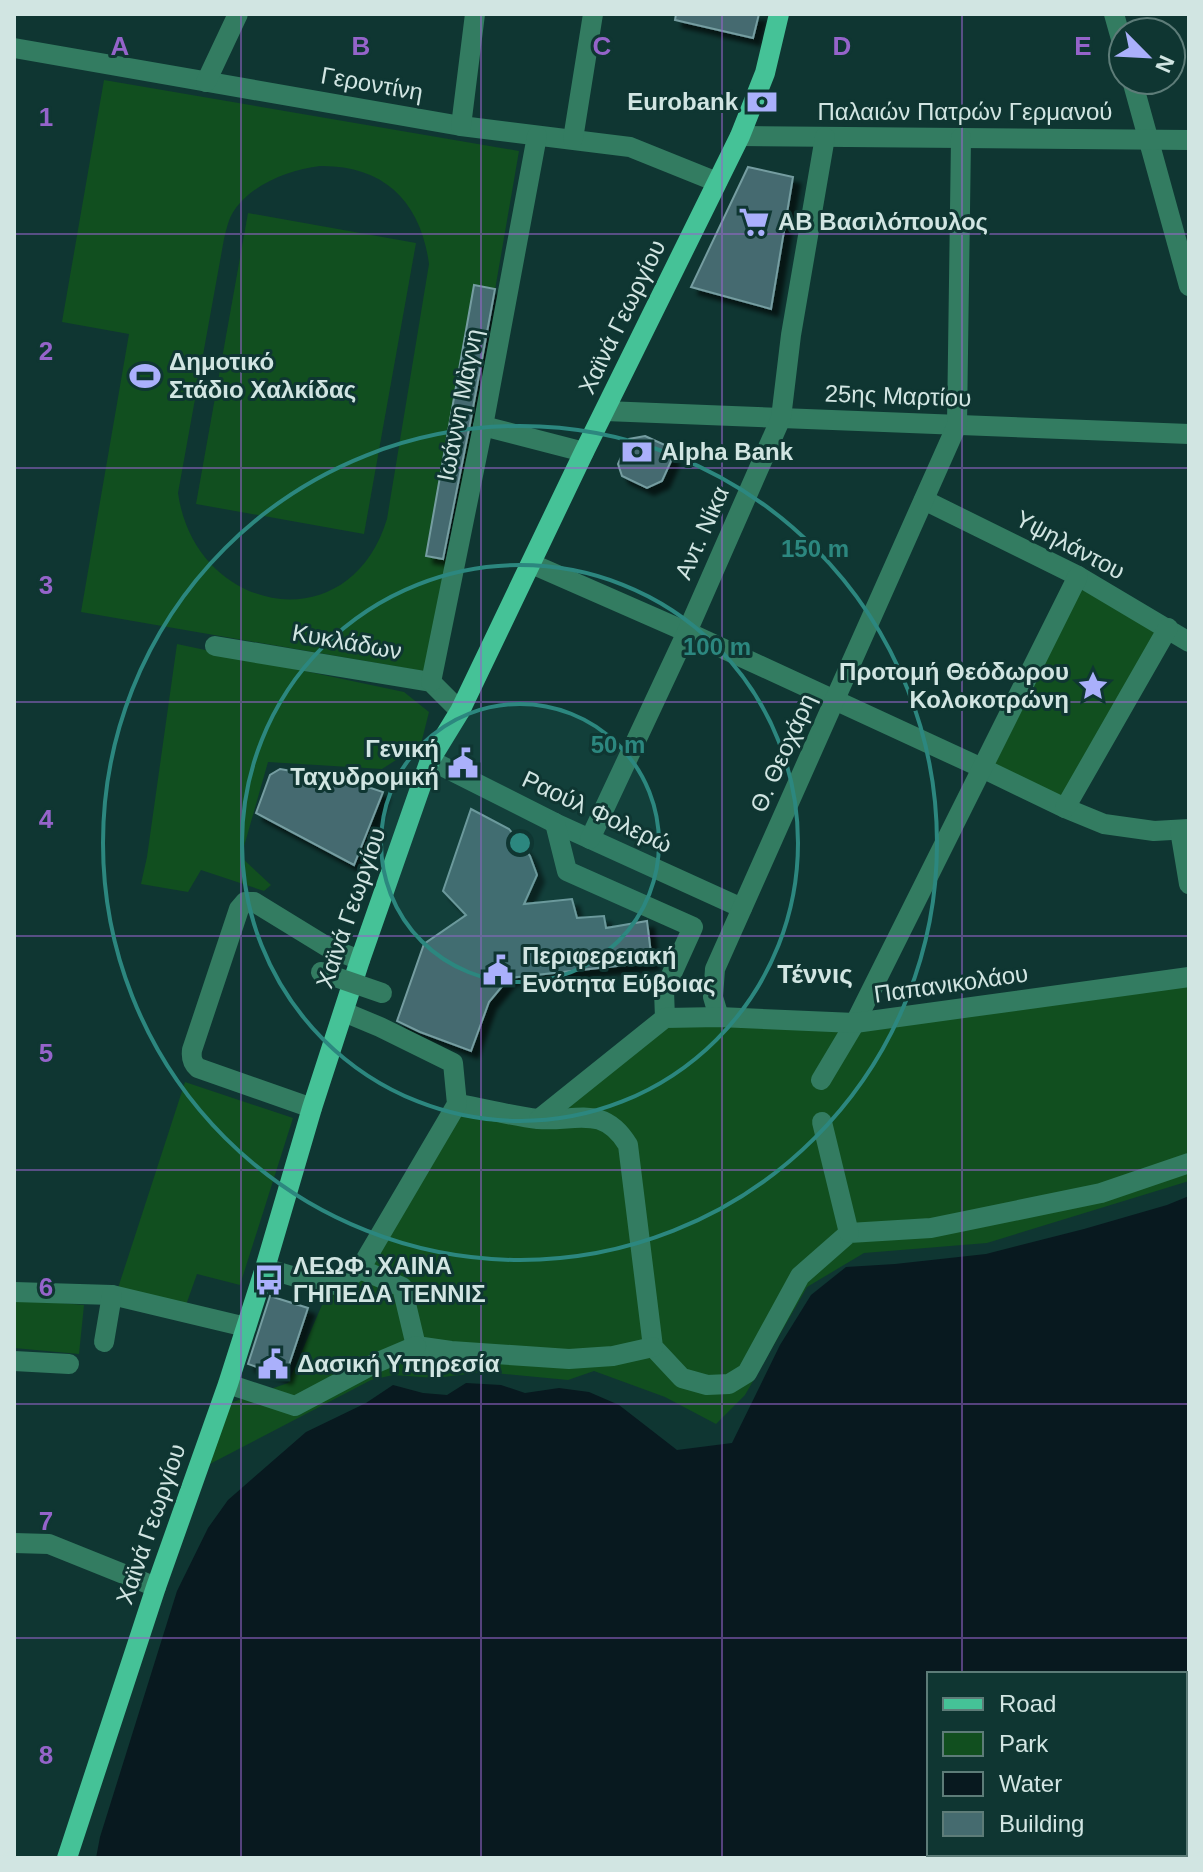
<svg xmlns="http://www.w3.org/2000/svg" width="1203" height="1872" viewBox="0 0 1203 1872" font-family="Arial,sans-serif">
<defs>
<filter id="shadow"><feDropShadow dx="7" dy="7" stdDeviation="2" flood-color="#0009"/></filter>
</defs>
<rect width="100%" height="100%" fill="#0f3632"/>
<g fill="#114f1f" fill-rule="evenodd">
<path d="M104 80 519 151 429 672 81 612 129 334 62 322ZM320 166C384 165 421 202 429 264L387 519C349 644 195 614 178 493L224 239C226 231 228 221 232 214 249 185 288 170 320 166ZM474 286 495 289 447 560 426 556Z"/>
<path d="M248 213 416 243 364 534 196 504Z"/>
<path d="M1078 576 1168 628 1065 808 982 768Z"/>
<path d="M177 644 404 692 429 712 421 744 382 769 268 762 241 857 271 885 264 891 201 870 188 892 141 884 147 857Z"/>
<path d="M1189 982V1181L987 1243 864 1253 807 1287 745 1395 716 1424 665 1397 594 1371 568 1380 483 1372 436 1378 393 1375 371 1380 206 1466 227 1404 288 1383 322 1305 318 1289 337 1291 460 1108 540 1122 668 1023 860 1027Z"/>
<path d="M185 1082 293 1118 240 1285 197 1274 186 1305 118 1288Z"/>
<path d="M16 1299 84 1305 79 1354 14 1348Z"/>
</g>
<path fill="#08191f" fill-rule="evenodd" d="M1189 1196V1858H96L100 1837 177 1591 208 1528 228 1500 306 1432 366 1403 393 1385 423 1393 447 1395 466 1383 501 1385 525 1393 559 1388 589 1392 619 1405 677 1450 732 1443 780 1345 811 1295 846 1267 895 1264 986 1254 1084 1229 1167 1205ZM929 1674H1185V1854H929Z"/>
<g fill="#456b6f" stroke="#759da1" stroke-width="2" filter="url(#shadow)">
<path d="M676 14H759L753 38 675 20Z"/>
<path d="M748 167 793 177 771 309 691 287Z"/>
<path d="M474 285 495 289 470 424 443 559 426 556Z"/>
<path d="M645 436 667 446 672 459 662 481 647 488 622 476 618 464 629 439Z"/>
<path d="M280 769 353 782 383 792 354 865 256 813 270 775Z"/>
<path d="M471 809 509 829 530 856 537 875 524 904 572 899 577 918 604 916 606 928 647 921 652 962 509 978 489 1002 471 1051 420 1032 397 1021 424 944 466 915 443 891Z"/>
<path d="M270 1296 308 1308 285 1377 248 1364Z"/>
</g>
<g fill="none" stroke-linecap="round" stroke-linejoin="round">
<g stroke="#337c61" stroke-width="20">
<path d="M1114 14 1123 46"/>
<path d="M14 48 461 126 630 147 717 182"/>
<path d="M1132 80 1189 286"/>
<path d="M206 82 238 14"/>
<path d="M461 126 475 14"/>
<path d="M740 136 1189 140"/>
<path d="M573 139 593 14"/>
<path d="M605 411 1189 434"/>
<path d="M483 426 584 452"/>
<path d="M924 500 1078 576 1189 642"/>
<path d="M532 564 687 632 982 768 1065 808 1104 824 1154 831 1189 829"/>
<path d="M215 646 431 682 460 711"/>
<path d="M431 682 483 426 537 136"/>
<path d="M430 760 555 823 742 908"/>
<path d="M1065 808 1168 628"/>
<path d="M555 823 567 871 693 927 664 991 665 1018"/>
<path d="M1180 830 1189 884"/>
<path d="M590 839 687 632 781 418 791 335 825 137"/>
<path d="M719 1017 713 997 715 969 957 425 961 138"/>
<path d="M821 1080 855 1023 1078 576"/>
<path d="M457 1104C483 1108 511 1116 538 1119 576 1122 603 1104 628 1145L653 1347 682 1378 707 1385 729 1384 747 1373 800 1276 849 1233 931 1228 1101 1193 1189 1163"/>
<path d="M312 1108 198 1068C192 1063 191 1058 192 1050L239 909 245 902H254L329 948 360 960"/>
<path d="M539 1119 665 1018 719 1017 855 1023 1189 977"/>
<path d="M822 1122 849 1233"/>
<path d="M265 1268 319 1284 339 1285 360 1269 457 1104 453 1063 380 1027 344 1012"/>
<path d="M360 1269 402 1287 416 1346 451 1351 569 1359 613 1356 653 1347"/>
<path d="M14 1292 112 1295 246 1327"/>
<path d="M104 1342 112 1295"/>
<path d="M14 1361 69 1364"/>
<path d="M228 1384 295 1406 376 1363 416 1346"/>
<path d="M14 1543 49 1544 156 1587"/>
</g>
<path stroke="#45c297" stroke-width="20" d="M67 1858 156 1587 228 1384 265 1268 312 1108 360 960 430 760 460 711 584 452 740 136 765 73 779 14"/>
<path stroke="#337c61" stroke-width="20" d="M321 972 382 993"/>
</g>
<path fill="none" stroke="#9564ca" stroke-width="2" stroke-opacity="0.55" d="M241 14V1858M481 14V1858M722 14V1858M962 14V1674M14 234H1189M14 468H1189M14 702H1189M14 936H1189M14 1170H1189M14 1404H1189M14 1638H1189M962 1854V1858"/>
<circle cx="520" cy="843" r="139" fill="#2c877f" fill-opacity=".12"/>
<g fill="none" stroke="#2c877f" stroke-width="4">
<circle cx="520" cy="843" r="139"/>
<circle cx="520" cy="843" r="278"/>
<circle cx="520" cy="843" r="417"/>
</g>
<defs>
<g id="bank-bare" transform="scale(2.4)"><path d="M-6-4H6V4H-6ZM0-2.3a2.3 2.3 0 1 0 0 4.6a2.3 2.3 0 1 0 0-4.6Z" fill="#aab0fb" stroke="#0f3632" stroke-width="2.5" paint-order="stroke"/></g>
<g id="supermarket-bare" transform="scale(2.4)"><path d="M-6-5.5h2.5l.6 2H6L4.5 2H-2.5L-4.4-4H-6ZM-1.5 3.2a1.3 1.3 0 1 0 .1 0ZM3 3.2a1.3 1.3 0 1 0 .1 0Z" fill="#aab0fb" stroke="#0f3632" stroke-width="2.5" paint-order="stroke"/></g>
<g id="stadium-bare" transform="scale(2.4)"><path d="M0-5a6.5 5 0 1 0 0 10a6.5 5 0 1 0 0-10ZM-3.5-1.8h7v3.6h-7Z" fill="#aab0fb" stroke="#0f3632" stroke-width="2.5" paint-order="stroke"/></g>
<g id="sight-bare" transform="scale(2.4)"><path d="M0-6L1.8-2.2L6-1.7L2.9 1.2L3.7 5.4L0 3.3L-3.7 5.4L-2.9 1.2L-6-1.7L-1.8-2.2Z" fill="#aab0fb" stroke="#0f3632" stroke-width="2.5" paint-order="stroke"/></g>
<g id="civic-bare" transform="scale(2.4)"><path d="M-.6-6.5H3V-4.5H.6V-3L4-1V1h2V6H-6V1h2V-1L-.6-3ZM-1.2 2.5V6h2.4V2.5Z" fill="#aab0fb" stroke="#0f3632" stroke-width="2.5" paint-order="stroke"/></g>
<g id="bus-bare" transform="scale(2.4)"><path d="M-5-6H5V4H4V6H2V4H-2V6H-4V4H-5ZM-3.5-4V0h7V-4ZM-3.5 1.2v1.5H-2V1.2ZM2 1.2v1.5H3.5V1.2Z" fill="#aab0fb" stroke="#0f3632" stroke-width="2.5" paint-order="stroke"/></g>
</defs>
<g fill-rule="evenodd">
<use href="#bank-bare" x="762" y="102"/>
<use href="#supermarket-bare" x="754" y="222"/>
<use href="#stadium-bare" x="145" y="376"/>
<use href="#bank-bare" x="637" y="452"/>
<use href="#sight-bare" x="1093" y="686"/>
<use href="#civic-bare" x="463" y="763"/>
<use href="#civic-bare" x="498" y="970"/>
<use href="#bus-bare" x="269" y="1280"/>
<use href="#civic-bare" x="273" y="1364"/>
</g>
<g text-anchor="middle" stroke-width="6" stroke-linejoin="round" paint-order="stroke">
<g font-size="24" fill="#d1e5e2" stroke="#0f3632">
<text transform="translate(372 84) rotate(10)" y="8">Γεροντίνη</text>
<text x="965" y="120">Παλαιών Πατρών Γερμανού</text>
<text transform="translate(622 317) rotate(-64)" y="8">Χαϊνά Γεωργίου</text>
<text transform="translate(898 396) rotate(2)" y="8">25ης Μαρτίου</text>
<text transform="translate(460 405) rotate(-79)" y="8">Ιωάννη Μὰγνη</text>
<text transform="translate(702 533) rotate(-66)" y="8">Αντ. Νίκα</text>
<text transform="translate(1070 545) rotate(28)" y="8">Υψηλάντου</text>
<text transform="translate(347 642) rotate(10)" y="8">Κυκλάδων</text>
<text transform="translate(783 753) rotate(-66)" y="8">Θ. Θεοχάρη</text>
<text transform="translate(597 812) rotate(25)" y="8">Ραούλ Φολερώ</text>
<text transform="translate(351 908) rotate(-71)" y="8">Χαϊνά Γεωργίου</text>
<text transform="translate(951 984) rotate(-8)" y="8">Παπανικολάου</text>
<text transform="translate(151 1524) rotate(-71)" y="8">Χαϊνά Γεωργίου</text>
</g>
<g font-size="24" font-weight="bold" fill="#d1e5e2" stroke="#0f3632" text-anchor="start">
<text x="738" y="110" text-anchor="end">Eurobank</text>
<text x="778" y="230">ΑΒ Βασιλόπουλος</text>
<text x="169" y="370">Δημοτικό<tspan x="169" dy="28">Στάδιο Χαλκίδας</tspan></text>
<text x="661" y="460">Alpha Bank</text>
<text x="1069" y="680" text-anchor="end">Προτομή Θεόδωρου<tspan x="1069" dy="28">Κολοκοτρώνη</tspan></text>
<text x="439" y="757" text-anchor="end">Γενική<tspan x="439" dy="28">Ταχυδρομική</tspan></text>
<text x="522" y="964">Περιφερειακή<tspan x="522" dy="28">Ενότητα Εύβοιας</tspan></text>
<text x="293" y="1274">ΛΕΩΦ. ΧΑΙΝΑ<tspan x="293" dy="28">ΓΗΠΕΔΑ ΤΕΝΝΙΣ</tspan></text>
<text x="297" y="1372">Δασική Υπηρεσία</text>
</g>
<g font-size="26" font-weight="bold" fill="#d1e5e2" stroke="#0f3632">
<text x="815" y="983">Τέννις</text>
</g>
</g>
<g font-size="26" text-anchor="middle" font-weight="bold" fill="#9564ca" stroke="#0f3632" stroke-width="6" stroke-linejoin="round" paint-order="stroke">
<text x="120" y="55">A</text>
<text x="361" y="55">B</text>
<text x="602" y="55">C</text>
<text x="842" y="55">D</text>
<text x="1083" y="55">E</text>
<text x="46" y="126">1</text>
<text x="46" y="360">2</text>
<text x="46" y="594">3</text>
<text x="46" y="828">4</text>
<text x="46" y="1062">5</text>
<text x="46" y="1296">6</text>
<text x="46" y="1530">7</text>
<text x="46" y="1764">8</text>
</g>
<circle cx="520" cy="843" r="12" fill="#2c877f" stroke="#0f3632" stroke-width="4"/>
<g font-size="24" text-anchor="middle" font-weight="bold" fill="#2c877f" stroke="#0f3632" stroke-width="6" stroke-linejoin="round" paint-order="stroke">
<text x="815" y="557">150 m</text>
<text x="717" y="655">100 m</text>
<text x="618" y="753">50 m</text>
</g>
<rect width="1203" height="1872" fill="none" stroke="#d1e5e2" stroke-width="32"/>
<rect x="927" y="1672" width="260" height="184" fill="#0f3632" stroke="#5d7c78" stroke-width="2"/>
<rect x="943" y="1698" width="40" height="12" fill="#45c297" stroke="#5d7c78" stroke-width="2"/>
<text x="999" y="1712" font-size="24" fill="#d1e5e2">Road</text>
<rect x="943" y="1732" width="40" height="24" fill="#114f1f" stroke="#5d7c78" stroke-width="2"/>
<text x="999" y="1752" font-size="24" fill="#d1e5e2">Park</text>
<rect x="943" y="1772" width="40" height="24" fill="#08191f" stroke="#5d7c78" stroke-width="2"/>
<text x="999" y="1792" font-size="24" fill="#d1e5e2">Water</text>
<rect x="943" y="1812" width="40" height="24" fill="#456b6f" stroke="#5d7c78" stroke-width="2"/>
<text x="999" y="1832" font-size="24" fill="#d1e5e2">Building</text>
<g transform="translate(1147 56) rotate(114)"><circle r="38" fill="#0f3632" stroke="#5d7c78" stroke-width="2"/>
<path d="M0-6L14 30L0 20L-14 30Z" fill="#aab0fb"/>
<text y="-12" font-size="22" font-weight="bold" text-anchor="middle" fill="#d1e5e2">N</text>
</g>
</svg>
